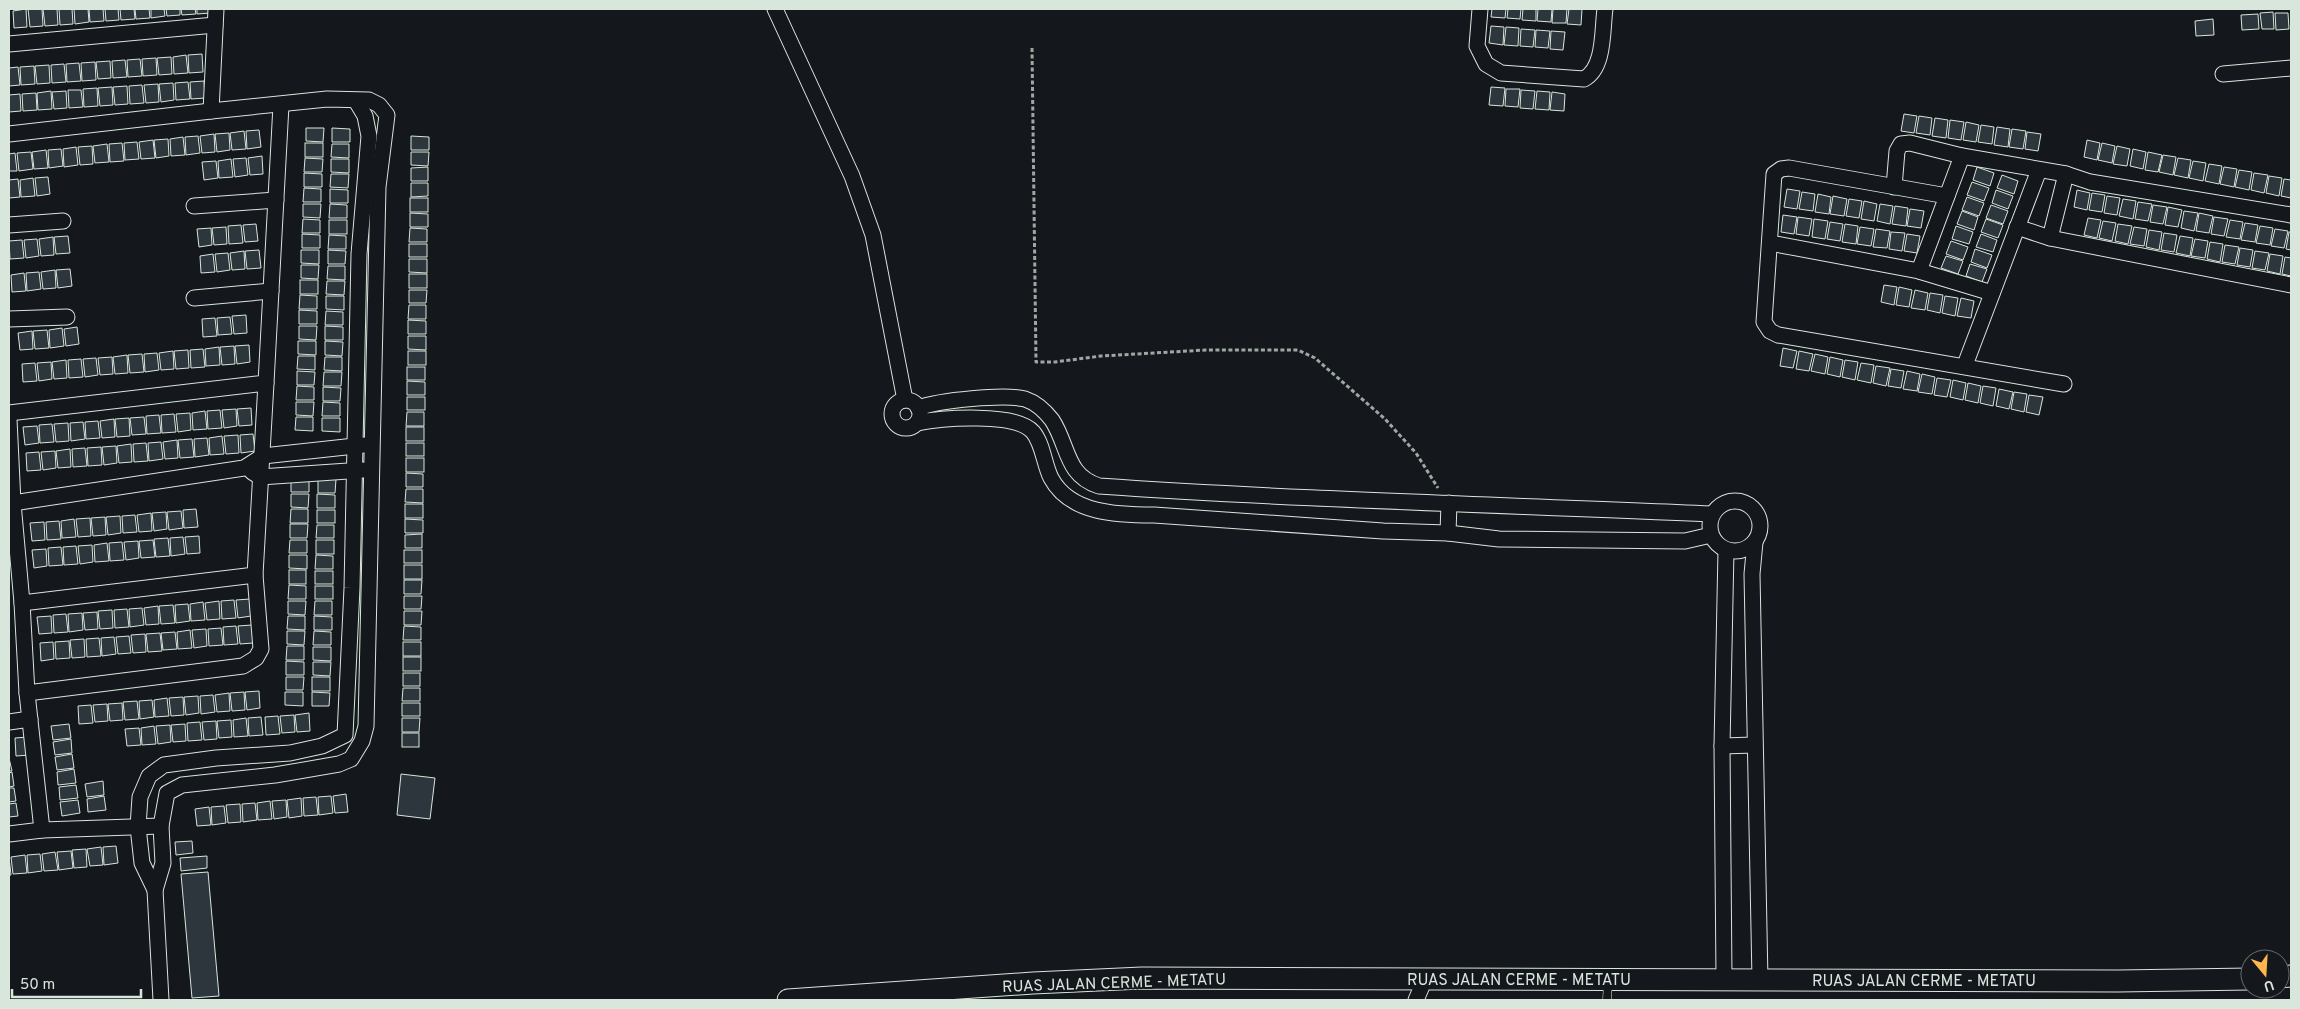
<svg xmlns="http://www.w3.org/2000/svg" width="2300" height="1009" viewBox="0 0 2300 1009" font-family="Overpass,sans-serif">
<rect width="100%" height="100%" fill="#14181c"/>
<g fill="#2c363c" stroke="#d8e6dc">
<path d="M26 9 27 27 14 28 13 11Z"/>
<path d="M28 9H42L43 26 30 27Z"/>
<path d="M43 9H57L58 25 45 26Z"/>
<path d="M59 9H72L73 24 60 25Z"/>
<path d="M74 9H88L89 22 75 24Z"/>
<path d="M89 9H103L104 21 90 22Z"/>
<path d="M105 9H118L119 20 106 21Z"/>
<path d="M120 9H134L135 19 121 20Z"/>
<path d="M135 9H149L150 18 136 19Z"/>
<path d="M151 9H164L165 16 151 18Z"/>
<path d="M166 9H180V15L167 16Z"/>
<path d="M181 9H195L196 14 182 15Z"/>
<path d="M197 9H211V13L197 14Z"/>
<path d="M1492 9H1506L1505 18 1491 17Z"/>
<path d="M1508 9H1521L1520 19 1507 18Z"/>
<path d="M1523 9H1536V21L1522 20Z"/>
<path d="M1538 9H1552L1551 22 1537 21Z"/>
<path d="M1553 9H1567L1566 23H1552Z"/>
<path d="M1569 9H1582L1581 25 1567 24Z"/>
<path d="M2273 12 2274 29H2262L2260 13Z"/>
<path d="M2275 13H2288L2289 29 2276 30Z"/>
<path d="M2258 14 2259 29 2242 30 2241 15Z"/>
<path d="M2213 19 2214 35 2196 36 2195 21Z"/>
<path d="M1491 26 1504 27 1503 45 1489 43Z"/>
<path d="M1506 27 1519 28 1518 46 1504 45Z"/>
<path d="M1521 29 1535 30 1533 47 1520 46Z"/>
<path d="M1536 30 1550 31 1548 48 1535 47Z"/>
<path d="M1551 31 1565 32 1563 50 1550 49Z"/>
<path d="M202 54 203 72 189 73 188 55Z"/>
<path d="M186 55 188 73 174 74 173 57Z"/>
<path d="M171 57 172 74 159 75 157 58Z"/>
<path d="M156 58 157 75 143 76 142 59Z"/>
<path d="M140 59 142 76 128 77 127 60Z"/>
<path d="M125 60 127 77 113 78 112 61Z"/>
<path d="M110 61 111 78 98 79 96 62Z"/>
<path d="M95 62 96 80 82 81 81 63Z"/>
<path d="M79 63 81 81 67 82 66 64Z"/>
<path d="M64 64 66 82 52 83 51 65Z"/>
<path d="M49 65 50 83 37 84 35 66Z"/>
<path d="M34 66 35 84 21 85 20 67Z"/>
<path d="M18 67 20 85 9 86V68Z"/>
<path d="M204 81 205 98 191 99 190 82Z"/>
<path d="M188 82 190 99 176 100 175 83Z"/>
<path d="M173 83 174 100 161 102 159 84Z"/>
<path d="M158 84 159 102 146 103 144 85Z"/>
<path d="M142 85 144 103 130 104 129 86Z"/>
<path d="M127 86 128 104 115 105 113 87Z"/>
<path d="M112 87 113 105 100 106 98 88Z"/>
<path d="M1491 87 1505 88 1503 106 1489 105Z"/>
<path d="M97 88 98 106 84 107 83 89Z"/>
<path d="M1506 89H1520L1518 107 1505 106Z"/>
<path d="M68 90H81L83 107 69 108Z"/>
<path d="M1521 90 1535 91 1533 109 1520 108Z"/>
<path d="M51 91 52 109 38 110 37 93Z"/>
<path d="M66 91 67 108 54 109 52 92Z"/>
<path d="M1537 91 1550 92 1549 110 1535 109Z"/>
<path d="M1552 92 1565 94 1564 111 1550 110Z"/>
<path d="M36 93 37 110 23 111 22 94Z"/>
<path d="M20 94 21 111 9 112V95Z"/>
<path d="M1904 114 1917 116 1914 133 1901 131Z"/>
<path d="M1919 116 1932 118 1930 135 1916 133Z"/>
<path d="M1935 118 1948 120 1946 138 1932 136Z"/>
<path d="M1950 120 1964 122 1961 140 1948 138Z"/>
<path d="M1966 122 1979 125 1976 142 1963 140Z"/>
<path d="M1981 125 1994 127 1992 144 1978 142Z"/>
<path d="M1997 127 2010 129 2008 147 1994 145Z"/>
<path d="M306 128H324L323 142 306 141Z"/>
<path d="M332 128 350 129V142H332Z"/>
<path d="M2012 129 2026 131 2023 149 2009 147Z"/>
<path d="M259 130 261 147 247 149 246 131Z"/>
<path d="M244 131 246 149 232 150 230 133Z"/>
<path d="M2027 132 2041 134 2038 151 2025 149Z"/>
<path d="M229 133 230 150 217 152 215 134Z"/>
<path d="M214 134 215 152 202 153 200 136Z"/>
<path d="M198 136 200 153 186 155 185 137Z"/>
<path d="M411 136 429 137V150H411Z"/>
<path d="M183 137 185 155 171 156 170 139Z"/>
<path d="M168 139 169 156 156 158 154 140Z"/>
<path d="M153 140 155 158 141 159 139 142Z"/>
<path d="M2087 140 2100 143 2097 160 2084 157Z"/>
<path d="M137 142 139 159 125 160 124 143Z"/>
<path d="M122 143 124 161 110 162 109 144Z"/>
<rect x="305" y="143" width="18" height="14"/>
<path d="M2102 143 2115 146 2112 163 2098 160Z"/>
<path d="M107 144 109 162 95 163 93 146Z"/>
<path d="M332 144H349V158L331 157Z"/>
<path d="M92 146 93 164 80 165 78 147Z"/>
<path d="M2117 146 2130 149 2127 166 2113 164Z"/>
<path d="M76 147 78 165 64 167 63 149Z"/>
<path d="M61 149 63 166 49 168 48 150Z"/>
<path d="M2133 149 2146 152 2143 169 2130 166Z"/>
<path d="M46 150 48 168 34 169 32 152Z"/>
<path d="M31 152 33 169 19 171 17 153Z"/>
<path d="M411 152H429L428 166 411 165Z"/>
<path d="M2148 152 2162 155 2158 172 2145 170Z"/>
<path d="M15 153 17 171H9V154Z"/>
<path d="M2163 155 2176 157 2173 175 2159 172Z"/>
<path d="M262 156 263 174 250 175 248 158Z"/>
<path d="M246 158 248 175 235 177 233 159Z"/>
<path d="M305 158 323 159 322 172H304Z"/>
<path d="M2178 158 2191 160 2188 178 2174 175Z"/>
<path d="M231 159 233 177 219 178 218 161Z"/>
<path d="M331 159H349V173L331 172Z"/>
<path d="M216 161 218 178 204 180 202 162Z"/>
<path d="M2193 161 2206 163 2203 181 2189 178Z"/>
<path d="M2209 164 2222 166 2219 184 2205 181Z"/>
<path d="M428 167V181H411V168Z"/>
<path d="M1977 167 1994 173 1990 186 1973 180Z"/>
<path d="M2224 167 2237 169 2234 187 2220 184Z"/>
<path d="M2239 170 2252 172 2249 190 2235 187Z"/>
<path d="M304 173 322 174V187H304Z"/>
<path d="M2254 173 2268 175 2264 193 2251 190Z"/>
<path d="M331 174H349L348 188 330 187Z"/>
<path d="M2002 175 2018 181 2014 194 1997 188Z"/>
<path d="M2269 176 2282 178 2279 196 2266 193Z"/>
<path d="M48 177 50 194 37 196 35 178Z"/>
<path d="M33 178 35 196 21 197 20 180Z"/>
<path d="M18 179 20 197 9 198V180Z"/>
<path d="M2284 179 2291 180V198L2281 196Z"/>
<path d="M1972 182 1989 188 1984 201 1967 195Z"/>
<path d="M411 183H428V196L411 197Z"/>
<path d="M304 188 321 189V202H303Z"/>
<path d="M330 189 348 190V203H330Z"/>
<path d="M1787 189 1800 191 1797 209 1784 207Z"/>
<path d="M1996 190 2013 196 2008 209 1992 203Z"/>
<path d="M2077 190 2090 193 2087 210 2074 207Z"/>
<path d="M1802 192 1815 194 1813 211 1799 209Z"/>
<path d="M2092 193 2105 195 2102 212 2089 210Z"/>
<path d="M1818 194 1831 197 1829 214 1815 212Z"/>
<path d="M1833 196 1847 199 1844 216 1830 214Z"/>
<path d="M2107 196 2120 198 2117 215 2104 213Z"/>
<path d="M1967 197 1984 203 1979 216 1962 210Z"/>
<rect x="410" y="198" width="18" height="14"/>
<path d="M1849 199 1862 201 1859 218 1846 216Z"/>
<path d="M2123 199 2136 201 2133 219 2119 216Z"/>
<path d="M1864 201 1877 204 1874 221 1861 219Z"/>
<path d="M2138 202 2152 204 2148 221 2135 219Z"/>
<path d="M303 204H321L320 218 303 217Z"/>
<path d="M330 204 347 205V218H329Z"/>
<path d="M1880 204 1893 206 1890 224 1877 221Z"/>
<path d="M1991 205 2008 211 2003 224 1986 218Z"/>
<path d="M2153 205 2167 207 2163 224 2150 222Z"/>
<path d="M1895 206 1908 208 1906 226 1892 224Z"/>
<path d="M2168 207 2182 210 2178 227 2165 225Z"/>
<path d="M1910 209 1924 211 1921 228 1907 226Z"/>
<path d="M1962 211 1978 217 1974 230 1957 224Z"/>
<path d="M2184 211 2198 213 2194 231 2181 228Z"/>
<path d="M410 213 428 214V227H410Z"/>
<path d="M2199 213 2213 216 2209 233 2196 231Z"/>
<path d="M1783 215 1797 217 1794 234 1781 232Z"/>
<path d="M1798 217 1812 219 1809 236 1796 234Z"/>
<path d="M2214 217 2228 219 2224 236 2211 234Z"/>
<path d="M2088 218 2101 220 2097 238 2084 235Z"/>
<path d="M303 219 320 220V233H302Z"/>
<path d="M1814 219 1828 221 1825 239 1812 237Z"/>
<path d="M1986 219 2003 225 1998 238 1981 232Z"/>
<rect x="329" y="220" width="18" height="14"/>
<path d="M2230 220 2243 222 2240 239 2226 237Z"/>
<path d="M2103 221 2116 223 2112 241 2099 238Z"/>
<path d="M1830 222 1843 224 1840 241 1827 239Z"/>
<path d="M2245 223 2258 225 2255 242 2241 240Z"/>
<path d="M256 224 258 241 245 242 243 225Z"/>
<path d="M1845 224 1858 226 1856 244 1842 242Z"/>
<path d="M2118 224 2132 226 2128 244 2115 241Z"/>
<path d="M241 225 243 243 229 244 228 226Z"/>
<path d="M1956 226 1973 232 1969 244 1952 239Z"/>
<path d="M2260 226 2273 228 2270 245 2256 243Z"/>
<path d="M226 227 227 244 214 245 212 228Z"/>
<path d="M1860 227 1874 229 1871 246 1857 244Z"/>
<path d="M2134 227 2147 229 2144 246 2130 244Z"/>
<path d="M211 228 212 245 199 247 197 229Z"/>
<path d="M410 228 427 229V242H409Z"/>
<path d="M1876 229 1890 231 1887 248 1873 247Z"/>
<path d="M2275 229 2288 231 2284 248 2271 246Z"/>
<path d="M2149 230 2162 232 2159 250 2146 247Z"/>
<path d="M1891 232 1905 233 1902 251 1889 249Z"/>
<path d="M2289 232H2291V250L2286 249Z"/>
<path d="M2164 233 2177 235 2174 252 2161 250Z"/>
<path d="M302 234 320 235V248H302Z"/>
<path d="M1907 234 1920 236 1917 253 1904 251Z"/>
<path d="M1981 234 1997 240 1993 252 1976 247Z"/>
<path d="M329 235 346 236V249H328Z"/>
<path d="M68 236 70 253 56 254 54 237Z"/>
<path d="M2180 236 2193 238 2190 256 2176 253Z"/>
<path d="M53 237 54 255 41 256 39 239Z"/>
<path d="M37 239 39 256 26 258 24 240Z"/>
<path d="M2195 239 2208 241 2205 258 2191 256Z"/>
<path d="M22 240 24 258 10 259 9 241Z"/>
<path d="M1951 241 1968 247 1963 260 1946 254Z"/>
<path d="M2210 242 2223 244 2220 262 2207 259Z"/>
<rect x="409" y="244" width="18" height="13"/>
<path d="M2225 245 2239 247 2235 264 2222 262Z"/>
<path d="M2240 248 2253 250 2250 267 2237 265Z"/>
<path d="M1975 249 1992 255 1987 268 1971 262Z"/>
<path d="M259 250 261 268 247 269 245 251Z"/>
<path d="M301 250H319V264L301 263Z"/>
<path d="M328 250 346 251 345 264H328Z"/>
<path d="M244 251 245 269 232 270 230 253Z"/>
<path d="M2255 251 2269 253 2265 270 2252 268Z"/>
<path d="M228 253 230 270 217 272 215 254Z"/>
<path d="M213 254 215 272 201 273 200 256Z"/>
<path d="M2270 254 2283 256 2280 274 2267 271Z"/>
<path d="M1946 256 1963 261 1958 274 1941 268Z"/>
<path d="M2285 257 2291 258V276L2282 274Z"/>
<path d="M409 259H427V273L409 272Z"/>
<path d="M1970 264 1987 269 1982 282 1966 276Z"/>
<path d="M301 265H319L318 279 301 278Z"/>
<path d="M328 266H345V280L327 279Z"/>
<path d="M70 269 72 286 58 288 56 270Z"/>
<path d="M55 270 56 288 43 289 41 272Z"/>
<path d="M39 272 41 289 27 291 26 273Z"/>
<path d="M24 273 26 291 12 292 11 275Z"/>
<rect x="409" y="274" width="18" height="14"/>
<rect x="300" y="280" width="18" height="14"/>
<path d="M327 281H345L344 295 326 294Z"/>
<path d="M1884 285 1897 287 1894 305 1881 302Z"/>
<path d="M1899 287 1912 290 1909 307 1896 305Z"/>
<path d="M409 290H427L426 303H409Z"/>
<path d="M1915 290 1928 293 1925 310 1911 308Z"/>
<path d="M1930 293 1943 295 1940 313 1927 310Z"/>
<path d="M300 295 317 296V309H299Z"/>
<path d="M326 296H344V310L326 309Z"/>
<path d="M1945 296 1958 298 1955 316 1942 313Z"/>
<path d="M1961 298 1974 301 1971 318 1957 316Z"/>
<path d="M409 305H426V319H408Z"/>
<path d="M299 310 317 311V324H299Z"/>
<path d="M326 311 343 312V325H325Z"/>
<path d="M246 315 247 333 234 334 232 316Z"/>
<path d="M230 317 232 334 218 335 217 318Z"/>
<path d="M215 318 217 336 203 337 202 319Z"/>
<path d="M408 320 426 321V334H408Z"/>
<path d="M299 326H317L316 340 299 339Z"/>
<path d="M325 326 343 327V340H325Z"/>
<path d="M77 327 79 344 66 346 64 329Z"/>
<path d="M62 328 64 346 50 348 49 330Z"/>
<path d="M47 330 49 348 35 349 33 331Z"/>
<path d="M32 331 33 349 20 350 18 333Z"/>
<path d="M408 336H426V350L408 349Z"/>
<path d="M298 341H316V355L298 354Z"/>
<path d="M325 341 343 342 342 356 325 355Z"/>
<path d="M249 345 250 362 237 364 235 346Z"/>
<path d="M234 346 235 364 222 365 220 347Z"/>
<path d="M219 347 220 365 206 366 205 349Z"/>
<path d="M1783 348 1797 351 1793 368 1780 366Z"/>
<path d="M203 349 205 367 191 368 190 350Z"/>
<path d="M188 350 189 368 176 369 174 351Z"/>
<path d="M173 351 174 369 161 370 159 353Z"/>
<rect x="408" y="351" width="18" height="14"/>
<path d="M1799 351 1813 354 1809 371 1796 369Z"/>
<path d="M157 353 159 370 145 372 144 354Z"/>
<path d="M142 354 144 372 130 373 128 355Z"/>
<path d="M1815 354 1828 357 1825 374 1811 371Z"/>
<path d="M127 355 128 373 115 374 113 357Z"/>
<path d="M298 356H315V370L297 369Z"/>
<path d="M112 357 113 374 100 375 98 358Z"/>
<path d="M325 357H342V371L324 370Z"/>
<path d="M1830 357 1843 360 1840 377 1827 374Z"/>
<path d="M96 358 98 375 85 377 83 359Z"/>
<path d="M81 359 83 377 69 378 68 360Z"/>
<path d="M66 360 67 378 54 379 52 362Z"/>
<path d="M1845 360 1858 362 1855 380 1842 377Z"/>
<path d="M51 362 52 379 39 381 37 363Z"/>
<path d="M35 363 37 381 23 382 22 364Z"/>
<path d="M1861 363 1874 365 1871 383 1857 380Z"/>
<path d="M1876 366 1890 368 1886 386 1873 383Z"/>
<rect x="407" y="367" width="18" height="13"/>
<path d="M1891 369 1904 371 1901 388 1888 386Z"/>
<path d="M297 371 315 372 314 385H297Z"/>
<path d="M1907 371 1920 374 1917 391 1903 389Z"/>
<path d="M324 372H342L341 386H323Z"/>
<path d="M1922 374 1935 377 1932 394 1918 392Z"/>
<path d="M1937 378 1951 380 1947 397 1934 395Z"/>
<path d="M1953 380 1966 383 1963 400 1950 397Z"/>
<path d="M407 381 425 382V395H407Z"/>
<path d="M1968 383 1981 386 1978 403 1965 400Z"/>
<path d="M297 386 314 387V400H296Z"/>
<path d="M1983 386 1996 388 1993 406 1980 403Z"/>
<path d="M323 387 341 388 340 401H323Z"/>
<path d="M1999 389 2013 392 2009 409 1996 406Z"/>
<path d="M2014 392 2027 394 2024 412 2011 409Z"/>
<path d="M2029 395 2043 397 2039 415 2026 412Z"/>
<rect x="407" y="397" width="18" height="13"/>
<path d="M296 402H314L313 416 296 415Z"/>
<path d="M323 402 340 403V416H322Z"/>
<path d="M251 408 252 425 239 426 237 409Z"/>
<path d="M236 409 237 426 224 428 222 410Z"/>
<path d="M220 410 222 428 208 429 207 411Z"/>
<path d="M205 411 207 429 193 430 192 413Z"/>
<path d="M407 412H424V426H406Z"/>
<path d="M190 413 191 430 178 432 176 414Z"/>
<path d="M174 414 176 432 162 433 161 415Z"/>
<path d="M159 415 161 433 147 434 146 416Z"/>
<path d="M144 417 146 434 132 435 130 418Z"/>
<path d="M296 417H313V431L295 430Z"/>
<path d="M129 418 130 436 117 437 115 419Z"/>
<path d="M322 418H340V432L322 431Z"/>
<path d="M114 419 115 437 102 438 100 421Z"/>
<path d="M98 421 100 438 86 439 85 422Z"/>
<path d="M83 422 85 439 71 441 70 423Z"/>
<path d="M68 423 69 441 56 442 54 424Z"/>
<path d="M52 424 54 442 40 443 39 425Z"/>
<path d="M37 426 39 443 25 445 23 427Z"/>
<rect x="406" y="427" width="18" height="14"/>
<path d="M253 434 255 451 241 453 240 435Z"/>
<path d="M238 435 239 453 226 454 224 436Z"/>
<path d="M222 436 224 454 210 455 209 438Z"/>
<path d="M207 438 209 455 195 457 194 439Z"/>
<path d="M192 439 194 457 180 458 178 440Z"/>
<path d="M177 440 178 458 165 459 163 442Z"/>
<path d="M161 442 163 459 149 461 148 443Z"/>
<path d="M146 443 148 461 134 462 133 444Z"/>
<rect x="406" y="443" width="18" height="13"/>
<path d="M131 444 132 462 119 463 117 446Z"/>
<path d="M116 446 117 463 104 465 102 447Z"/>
<path d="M101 447 102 465 88 466 87 448Z"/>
<path d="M85 448 87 466 73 467 72 449Z"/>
<path d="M70 449 71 467 58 468 56 451Z"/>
<path d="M55 451 56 468 43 470 41 452Z"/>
<path d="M39 452 41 470 27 471 26 453Z"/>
<rect x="406" y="458" width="18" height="14"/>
<path d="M406 473 423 474V487H406Z"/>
<path d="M291 478 309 479V492H291Z"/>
<path d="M318 479H336L335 493H318Z"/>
<path d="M406 489H423V503L405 502Z"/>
<path d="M291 494H309L308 508 291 507Z"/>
<path d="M317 494 335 495V508H317Z"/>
<rect x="405" y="504" width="18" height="14"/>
<path d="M196 509 198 527 184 528 183 510Z"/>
<path d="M291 509H308V523H290Z"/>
<rect x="317" y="510" width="18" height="13"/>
<path d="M181 511 183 528 169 530 167 512Z"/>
<path d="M166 512 167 529 154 531 152 513Z"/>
<path d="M151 513 152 531 139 532 137 515Z"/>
<path d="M135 515 137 532 123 533 122 516Z"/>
<path d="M120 516 121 533 108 535 106 517Z"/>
<path d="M105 517 106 535 93 536 91 518Z"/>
<path d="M90 518 91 536 78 537 76 519Z"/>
<path d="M74 519 76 537 62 538 61 521Z"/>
<path d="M405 519 423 520V533H405Z"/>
<path d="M59 521 61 539 47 540 46 522Z"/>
<path d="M44 522 45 540 32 541 30 523Z"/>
<path d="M290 524H308L307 538H290Z"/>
<path d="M317 525H334V538H316Z"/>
<path d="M422 534V548H405V535Z"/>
<path d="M199 536 200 553 187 554 185 537Z"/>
<path d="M183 537 185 554 171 556 170 538Z"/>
<path d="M168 538 170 556 156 557 154 539Z"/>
<path d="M153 540 155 557 141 558 139 541Z"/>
<path d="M290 540H307V553H289Z"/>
<rect x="316" y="540" width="18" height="14"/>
<path d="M138 541 139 558 126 560 124 542Z"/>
<path d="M122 542 124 560 110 561 109 543Z"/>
<path d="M107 543 109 561 95 562 94 545Z"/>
<path d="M92 545 93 562 80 564 78 546Z"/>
<path d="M76 546 78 564 64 565 63 547Z"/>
<path d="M61 547 63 565 49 566 48 548Z"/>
<path d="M46 549 47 566 34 568 32 550Z"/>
<rect x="404" y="550" width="18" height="13"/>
<path d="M289 555H307V569L289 568Z"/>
<path d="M316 555 333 556V569H315Z"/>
<rect x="404" y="565" width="18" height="14"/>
<rect x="289" y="570" width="17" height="14"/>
<rect x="315" y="571" width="18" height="13"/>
<path d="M404 580H422L421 594H404Z"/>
<path d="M289 585 306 586V599H288Z"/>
<rect x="315" y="586" width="18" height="13"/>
<path d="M404 596H422L421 609H404Z"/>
<path d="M250 599 251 616 238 618 236 600Z"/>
<path d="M234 600 236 618 222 619 221 601Z"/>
<path d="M219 601 220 619 207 620 205 603Z"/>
<path d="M288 601H306L305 615 288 614Z"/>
<path d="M315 601H332V615H314Z"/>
<path d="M203 602 205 620 191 621 190 604Z"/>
<path d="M188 604 190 621 176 623 175 605Z"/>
<path d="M173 605 175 623 161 624 159 606Z"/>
<path d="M158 606 159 624 146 625 144 608Z"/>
<path d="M142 608 144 625 130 627 129 609Z"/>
<path d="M127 609 129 627 115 628 114 610Z"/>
<path d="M112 610 113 628 100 629 98 611Z"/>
<path d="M404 611H422L421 625H404Z"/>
<path d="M97 612 98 629 85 630 83 613Z"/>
<path d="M82 613 83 630 69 632 68 614Z"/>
<path d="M66 614 68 632 54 633 53 615Z"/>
<path d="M51 616 52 633 39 634 37 617Z"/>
<path d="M288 616H305V630L287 629Z"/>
<path d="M314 616 332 617V630H314Z"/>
<path d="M252 625 253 643 240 644 238 626Z"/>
<path d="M236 626 238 644 224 645 223 627Z"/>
<path d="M404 626 421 627V640H403Z"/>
<path d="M221 628 223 645 209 646 208 629Z"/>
<path d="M206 629 207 646 194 648 192 630Z"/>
<path d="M190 630 192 648 178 649 177 632Z"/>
<path d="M287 631H305L304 645 287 644Z"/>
<path d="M314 631 331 632V645H313Z"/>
<path d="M175 632 177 649 163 650 161 633Z"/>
<path d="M160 633 162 651 148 652 146 634Z"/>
<path d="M145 634 146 652 133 653 131 635Z"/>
<path d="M129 636 131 653 118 654 116 637Z"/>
<path d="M114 637 116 654 102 656 101 638Z"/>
<path d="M99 638 101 656 87 657 86 639Z"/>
<path d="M84 639 85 657 72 658 70 640Z"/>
<path d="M69 641 70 658 56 659 55 642Z"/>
<path d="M53 642 54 659 41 661 40 643Z"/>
<rect x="403" y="642" width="18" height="14"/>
<path d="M287 646H304V660H286Z"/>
<path d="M313 647H331V661L313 660Z"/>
<rect x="403" y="657" width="18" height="14"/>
<path d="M286 661 304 662V675H286Z"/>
<path d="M313 662H331L330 676 313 675Z"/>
<rect x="403" y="673" width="17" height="13"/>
<path d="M286 677H304L303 690H286Z"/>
<rect x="312" y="677" width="18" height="14"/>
<path d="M403 688H420V701H402Z"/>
<path d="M259 691 260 708 247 710 245 692Z"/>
<path d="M244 692 245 710 232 711 230 693Z"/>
<path d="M285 692H303V706L285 705Z"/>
<path d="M312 692 330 693 329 706H312Z"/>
<path d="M229 693 230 711 217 712 215 695Z"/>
<path d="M213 695 215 712 201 714 200 696Z"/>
<path d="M198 696 199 713 186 715 184 697Z"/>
<path d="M183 697 184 715 171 716 169 698Z"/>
<path d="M167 698 169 716 155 717 154 700Z"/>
<path d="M152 700 154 717 140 719 139 701Z"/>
<path d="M137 701 139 719 125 720 123 702Z"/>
<path d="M122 703 123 720 110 721 108 704Z"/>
<rect x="402" y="703" width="18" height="13"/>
<path d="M107 704 108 721 95 722 93 705Z"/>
<path d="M91 705 93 723 79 724 78 706Z"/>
<path d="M309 713 310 731 297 732 295 715Z"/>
<path d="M294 715 295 732 282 733 280 716Z"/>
<path d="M278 716 280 734 266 735 265 717Z"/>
<path d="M261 717 263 735 249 736 248 718Z"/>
<path d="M246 718 248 736 234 737 233 720Z"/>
<path d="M402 718H420L419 732H402Z"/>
<path d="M231 720 232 737 219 738 217 721Z"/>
<path d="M216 721 217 739 204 740 202 722Z"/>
<path d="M200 722 202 740 188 741 187 723Z"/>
<path d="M69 724 71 738 53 740 51 726Z"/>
<path d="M185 724 186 741 173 742 171 725Z"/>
<path d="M170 725 171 742 158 744 156 726Z"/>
<path d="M154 726 156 744 142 745 141 728Z"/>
<path d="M139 728 141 745 127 746 125 729Z"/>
<rect x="402" y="733" width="17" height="14"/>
<path d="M28 737 30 755 16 756 15 738Z"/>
<path d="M71 739 72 753 55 755 53 742Z"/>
<path d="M72 754 74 768 57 770 55 757Z"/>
<path d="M9 758 12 771H9Z"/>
<path d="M74 769 76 783 58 785 57 772Z"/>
<path d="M12 772 14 786 9 787V773Z"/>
<path d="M401 774 435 778 430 819 397 815Z"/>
<path d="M103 781 104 795 87 797 85 784Z"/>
<path d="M76 785 78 798 60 800 59 787Z"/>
<path d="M9 788H14L16 801 9 802Z"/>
<path d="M346 794 348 812 335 813 333 796Z"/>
<path d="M104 796 106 810 88 812 87 799Z"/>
<path d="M331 796 333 813 319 815 318 797Z"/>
<path d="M316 797 318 815 304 816 303 798Z"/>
<path d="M301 798 302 816 289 818 287 800Z"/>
<path d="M78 800 80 813 62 816 60 802Z"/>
<path d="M286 800 287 817 274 819 272 801Z"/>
<path d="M270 801 272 819 258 820 257 803Z"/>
<path d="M16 803 18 816 9 817V804Z"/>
<path d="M255 803 257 820 243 822 242 804Z"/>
<path d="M240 804 241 822 228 823 226 805Z"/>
<path d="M224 806 226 823 212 825 211 807Z"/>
<path d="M209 807 211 825 197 826 195 809Z"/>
<path d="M192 841 193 853 176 855 175 842Z"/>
<path d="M116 846 118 863 104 865 103 847Z"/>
<path d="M101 847 103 865 90 866 87 849Z"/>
<path d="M86 849 87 867 74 868 72 850Z"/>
<path d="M71 851 73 868 59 870 57 852Z"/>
<path d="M55 852 58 870 44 871 42 854Z"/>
<path d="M40 854 42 871 28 873 27 855Z"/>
<path d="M25 855 27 873 13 874 11 857Z"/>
<path d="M207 856V868L181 871 180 858Z"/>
<path d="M9 857 11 875H9Z"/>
<path d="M208 872 219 996 192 998 181 874Z"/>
</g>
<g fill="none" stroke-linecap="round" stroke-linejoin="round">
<g stroke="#d8e6dc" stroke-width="9">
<path id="lane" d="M1607 1000 1608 981"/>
</g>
<g stroke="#d8e6dc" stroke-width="17">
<g id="street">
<path d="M775 9 852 176 873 235 905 400"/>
<path d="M1480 9 1477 46 1486 64 1501 73 1584 79C1605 68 1602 30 1605 9"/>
<path d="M9 44 215 25"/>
<path d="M2223 74 2291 68"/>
<path d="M9 134 211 111"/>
<path d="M1894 187 1897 151 1901 144 1910 143 1962 156 2066 174"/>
<path d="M1947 196 1789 168 1781 169 1774 174 1764 322 1770 331 1778 335 2064 384"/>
<path d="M194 206 276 200"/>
<path d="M2291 215 2090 182 2066 174 2050 238 2291 285"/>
<path d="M9 225 63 221"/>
<path d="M2017 227 2050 238"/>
<path d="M1770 243 1919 271 1992 293"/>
<path d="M1919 271 1962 156"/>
<path d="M194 298 271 291"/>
<path d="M9 319 67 317"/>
<path d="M1965 365 2039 170"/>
<circle cx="906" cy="414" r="14"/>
<path d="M918 408C940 400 1004 394 1025 399 1037 403 1045 411 1052 420 1069 446 1065 475 1099 486 1303 500 1508 505 1712 514"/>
<path d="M9 413 266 383 281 105"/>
<path d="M9 419 13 503 244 468 263 456 364 445"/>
<path d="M917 423C941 418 1016 412 1033 432 1043 444 1044 464 1051 478 1070 514 1118 515 1154 515L1383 531 1448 533 1499 539 1685 541 1711 535"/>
<path d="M252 472 260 477 363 470"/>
<circle cx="1735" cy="526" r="25"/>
<path d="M13 503 22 603 255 575 266 383"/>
<path d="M1448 533 1449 503"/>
<path d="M1755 542 1752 574 1760 980"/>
<path d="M22 603 27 693 243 666 256 658 261 649 255 575"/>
<path d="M27 693 42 830 161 826"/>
<path d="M9 722 30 719"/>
<path d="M1722 746 1754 745"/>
<path d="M9 834 42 830"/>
<path d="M155 890 142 863 138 827 140 797 149 776 164 765 216 758 290 753 322 746 345 735 352 588 359 254 369 136 365 116 356 101"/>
<path d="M1724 978 1722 746 1726 550"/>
<path d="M161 1000 155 890 163 863 161 826 167 793 182 785 275 775 339 764 351 759 362 741 366 726 378 187 387 115 379 105 369 100 327 99 211 111 216 9"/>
<path d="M1416 1000 1425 979"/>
</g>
</g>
<g stroke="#d8e6dc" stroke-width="23">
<g id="secondary">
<path d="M2280 977 2291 976"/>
<path d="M788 1000 1033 983 1142 978 2118 981 2250 979"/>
</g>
</g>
<path stroke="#9da8a2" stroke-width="3" stroke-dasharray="4 2.5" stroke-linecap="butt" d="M1032 48 1036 362H1055L1101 356 1206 350H1298L1315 358 1385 419 1416 453 1438 488"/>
<use href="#lane" stroke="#14181c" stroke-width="8"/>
<use href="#street" stroke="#14181c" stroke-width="15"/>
<use href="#secondary" stroke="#14181c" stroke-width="21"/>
</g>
<g text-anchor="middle" stroke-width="4" stroke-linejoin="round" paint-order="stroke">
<g font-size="16" fill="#d8e6dc" stroke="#14181c">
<text x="1519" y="985">RUAS JALAN CERME - METATU</text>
<text x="1924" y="986">RUAS JALAN CERME - METATU</text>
<text transform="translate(1114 982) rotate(-2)" y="6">RUAS JALAN CERME - METATU</text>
</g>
</g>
<rect width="2300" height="1009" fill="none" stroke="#d8e6dc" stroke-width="20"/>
<g transform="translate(2265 974) rotate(162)"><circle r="24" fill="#14181c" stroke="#626a69"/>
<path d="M0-4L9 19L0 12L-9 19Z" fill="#ffb74d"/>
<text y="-8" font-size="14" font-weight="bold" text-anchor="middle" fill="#d8e6dc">U</text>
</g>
<path d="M12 989v8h129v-8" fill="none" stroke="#d8e6dc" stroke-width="2.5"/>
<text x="20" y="989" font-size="15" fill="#d8e6dc" stroke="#14181c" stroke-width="4" paint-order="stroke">50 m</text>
</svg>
